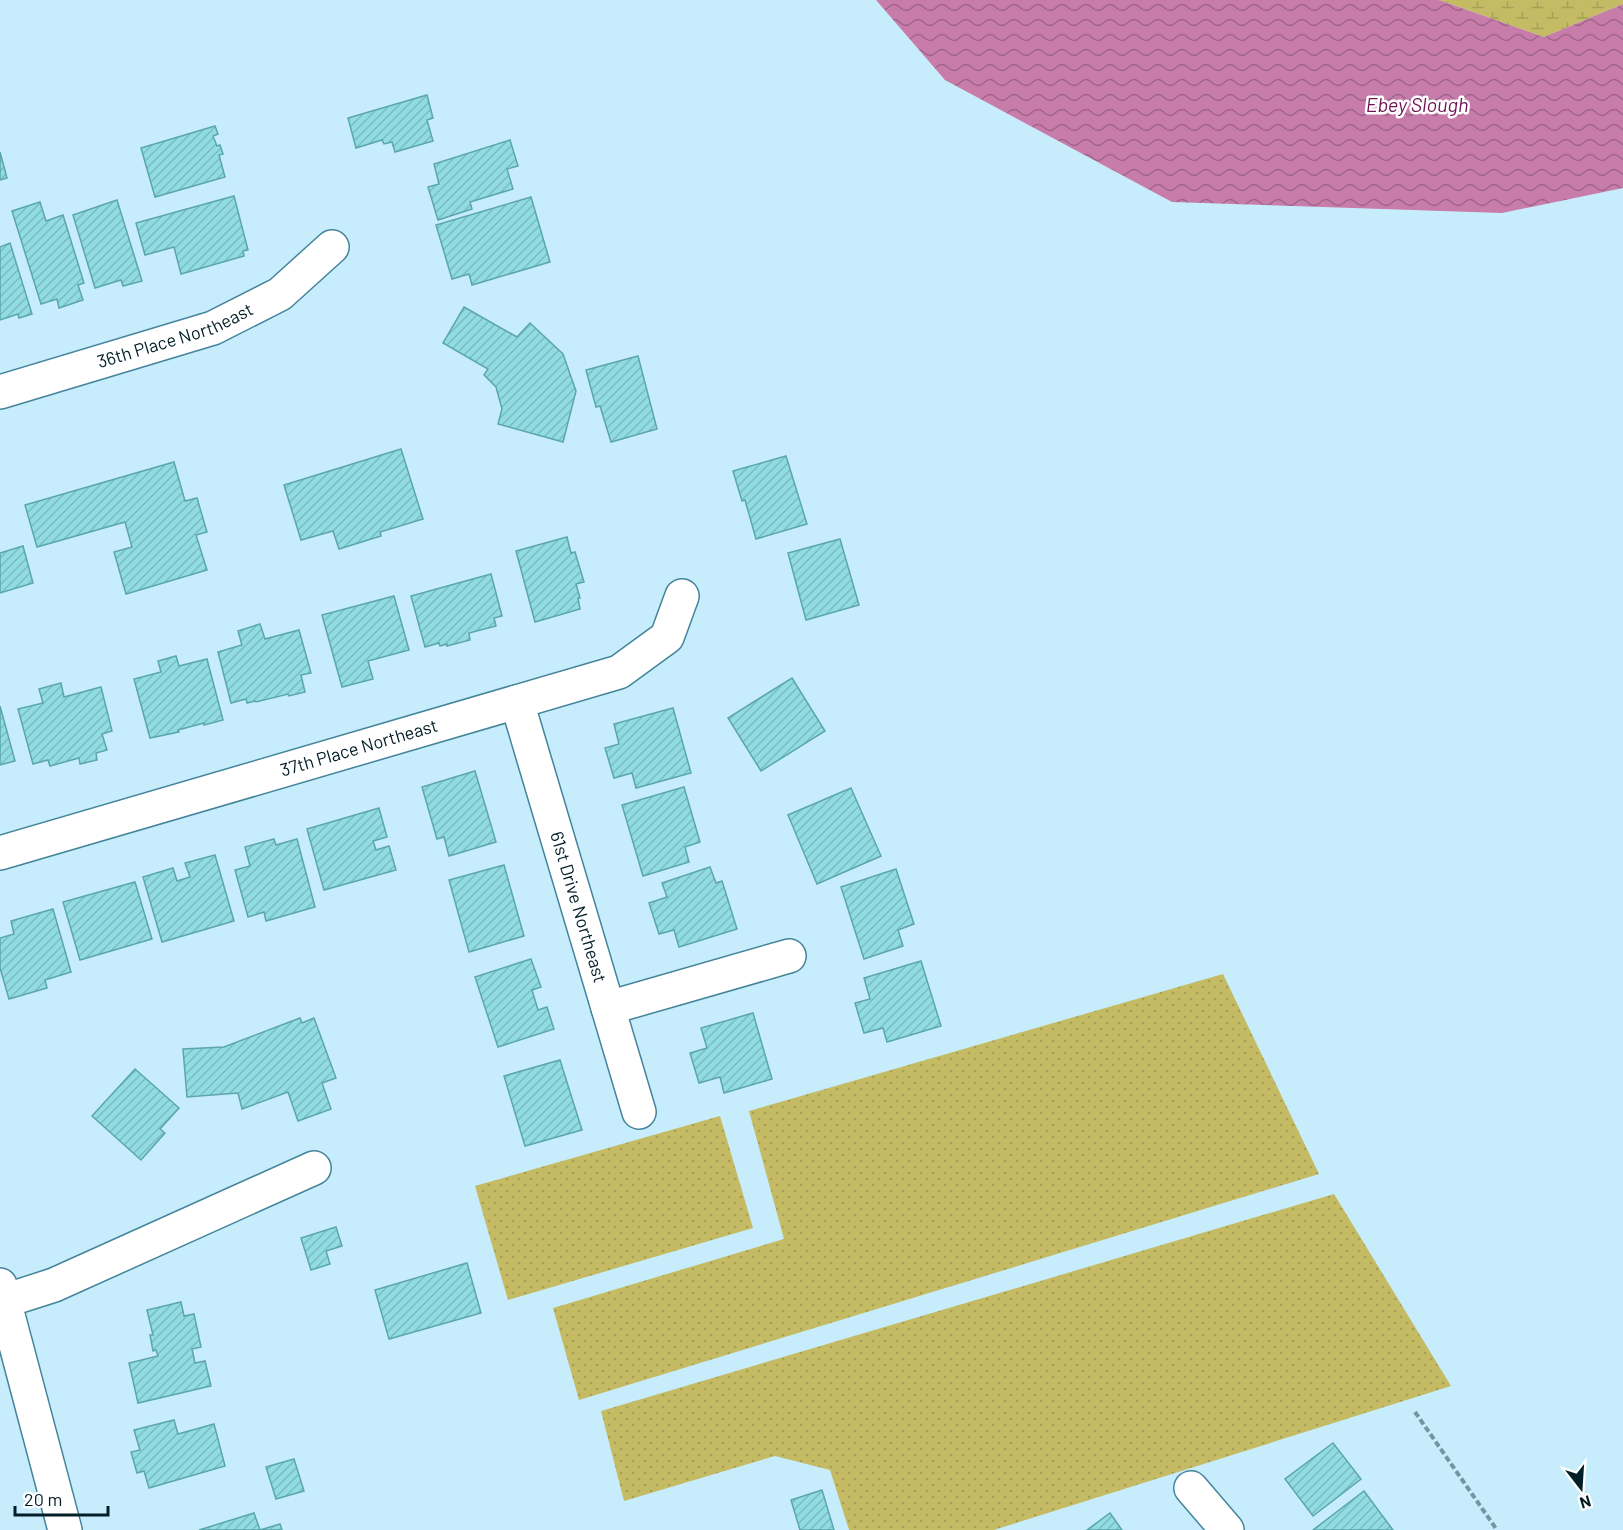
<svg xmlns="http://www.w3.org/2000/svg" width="1623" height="1530" viewBox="0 0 1623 1530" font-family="Barlow,sans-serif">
<defs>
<pattern id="grass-dots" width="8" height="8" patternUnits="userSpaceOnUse" patternTransform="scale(1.5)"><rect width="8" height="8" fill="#c4bb64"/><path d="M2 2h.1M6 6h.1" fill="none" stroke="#a7a057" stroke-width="1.8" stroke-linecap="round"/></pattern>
<pattern id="wetland-marsh" width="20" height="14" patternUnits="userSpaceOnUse" patternTransform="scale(1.5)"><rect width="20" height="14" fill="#c4bb64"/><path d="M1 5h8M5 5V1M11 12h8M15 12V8" fill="none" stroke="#a7a057"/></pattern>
<pattern id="water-waves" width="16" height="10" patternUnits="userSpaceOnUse" patternTransform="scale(1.5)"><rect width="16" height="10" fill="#c87caa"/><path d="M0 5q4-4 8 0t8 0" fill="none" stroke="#a0658a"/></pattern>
<pattern id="building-hatch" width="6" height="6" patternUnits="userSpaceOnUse" patternTransform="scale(1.5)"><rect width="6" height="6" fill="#91dce3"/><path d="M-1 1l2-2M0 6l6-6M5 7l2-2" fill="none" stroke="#7bbcc3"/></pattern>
</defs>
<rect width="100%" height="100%" fill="#c7edfc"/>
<g fill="url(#grass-dots)">
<path d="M1223 974 1319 1174 579 1400 553 1308 784 1239 749 1111Z"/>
<path d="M720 1116 753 1228 508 1300 475 1186Z"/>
<path d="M1334 1194 1451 1386 994 1530H849L830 1470 775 1456 624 1501 601 1411Z"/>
</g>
<path fill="url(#wetland-marsh)" d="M1439 0H1623V4L1544 37Z"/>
<path fill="url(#water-waves)" d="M876 0H1439L1544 37 1623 4V188L1502 213 1172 202 945 80Z"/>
<g fill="url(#building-hatch)" stroke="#5ba6ad" stroke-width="1.5">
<path d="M427 95 433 118 427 120 433 141 395 152 392 142 384 144 382 140 356 148 348 118Z"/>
<path d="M215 126 218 134 213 136 217 146 220 145 223 154 219 155 225 177 155 197 141 148Z"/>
<path d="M510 140 518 166 507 169 513 189 470 202 472 209 438 220 428 187 439 184 434 164Z"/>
<path d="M0 152 7 178 0 180Z"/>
<path d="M234 196 248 250 243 251 244 256 181 274 174 247 145 255 136 223Z"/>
<path d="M531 197 550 262 472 285 469 274 452 279 436 225Z"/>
<path d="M117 200 142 281 123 286 121 280 95 288 73 215Z"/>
<path d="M40 202 46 221 63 215 84 283 78 285 83 300 59 308 57 299 41 304 12 211Z"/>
<path d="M10 243 32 314 19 318 18 314 0 320V247Z"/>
<path d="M464 307 517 337 530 323 563 354 576 391 563 442 498 424 502 409 496 387 484 375 488 369 443 343Z"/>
<path d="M638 356 657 429 611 442 600 406 596 407 586 370Z"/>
<path d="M401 449 423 519 380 532 381 536 339 549 333 531 301 540 284 485Z"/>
<path d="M786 456 807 524 756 539 745 500 742 501 733 471Z"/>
<path d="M174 462 185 501 197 498 207 532 196 535 207 570 126 594 114 552 132 547 125 522 37 547 25 505Z"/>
<path d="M567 537 571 553 575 552 584 582 576 584 580 598H578L580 609 535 622 516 551Z"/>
<path d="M840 539 859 605 806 620 788 553Z"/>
<path d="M23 546 33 583 0 593V553Z"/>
<path d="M491 574 502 616 494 618 496 626 469 633 470 640 447 646V644L440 646 439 643 425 647 411 596Z"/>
<path d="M394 596 409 650 368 661 373 679 342 687 322 615Z"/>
<path d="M260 624 265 639 299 630 311 673 301 675 305 692 289 696 288 694 256 702 255 701 247 703 246 699 231 703 218 652 242 645 238 631Z"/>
<path d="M176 656 179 666 207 659 223 720 204 725V723L178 730 179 732 150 738 134 679 161 672 158 661Z"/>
<path d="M792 678 825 731 761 771 728 718Z"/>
<path d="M61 683 64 697 101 687 112 731 102 734 107 750 96 753 97 760 80 764 79 758 50 766 48 760 33 764 18 709 43 703 39 689Z"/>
<path d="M0 706 15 761 0 765Z"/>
<path d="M673 708 691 773 636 788 632 773 614 778 605 748 619 744 614 724Z"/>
<path d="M475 771 496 842 449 856 444 837 437 839 422 787Z"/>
<path d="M684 787 700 842 685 847 689 862 643 876 622 805Z"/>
<path d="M851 788 881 856 817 884 788 815Z"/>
<path d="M379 808 387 837 373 841 376 850 389 846 396 870 324 890 307 829Z"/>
<path d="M274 839 276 845 297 839 315 907 266 921 264 912 248 917 235 870 250 866 245 847Z"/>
<path d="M215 855 234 921 162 942 143 877 173 868 177 881 190 877 185 863Z"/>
<path d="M504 865 524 936 469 952 449 880Z"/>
<path d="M710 867 716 883 722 881 737 929 679 947 674 930 659 934 649 903 667 897 662 883Z"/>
<path d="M896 869 914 924 898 930 903 946 864 959 841 887Z"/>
<path d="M135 882 152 939 80 960 63 902Z"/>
<path d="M53 909 71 972 45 980 47 988 9 999 0 968V938L14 934 11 921Z"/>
<path d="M531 959 541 987 532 990 538 1010 547 1007 554 1029 498 1047 475 977Z"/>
<path d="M921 961 941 1026 887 1042 883 1028 864 1033 855 1003 870 999 864 978Z"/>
<path d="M753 1013 772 1079 724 1093 720 1077 699 1083 690 1053 707 1048 701 1028Z"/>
<path d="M300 1018 302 1023 314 1018 336 1078 322 1083 331 1109 298 1121 288 1092 242 1109 238 1093 187 1097 183 1049 224 1047Z"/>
<path d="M560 1060 582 1130 525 1146 504 1076Z"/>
<path d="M135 1069 179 1108 160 1129 165 1133 141 1160 92 1116Z"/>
<path d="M336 1227 342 1246 326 1251 330 1264 311 1270 301 1238Z"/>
<path d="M467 1263 481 1313 389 1339 375 1290Z"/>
<path d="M181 1302 184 1316 194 1314 201 1347 192 1349 195 1363 205 1361 211 1386 138 1403 129 1363 158 1356 156 1350 153 1351 150 1335H153L147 1310Z"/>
<path d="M174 1420 178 1434 214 1424 225 1466 149 1488 144 1471 137 1473 131 1452 140 1450 134 1430Z"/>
<path d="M1333 1443 1361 1479 1313 1516 1285 1479Z"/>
<path d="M294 1459 304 1491 276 1499 266 1467Z"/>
<path d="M822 1490 834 1530H800L791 1500Z"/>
<path d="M1364 1491 1393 1530H1313Z"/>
<path d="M254 1513 260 1530 280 1524 282 1530H199Z"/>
<path d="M1110 1513 1122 1530H1087Z"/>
</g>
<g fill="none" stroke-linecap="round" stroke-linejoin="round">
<g stroke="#44849b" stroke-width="36">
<g id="minor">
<path id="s1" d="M0 392 213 328 280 294 332 247"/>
<path id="s2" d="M517 702 639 1112"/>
<path id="s3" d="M0 853 619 672 667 637 682 596"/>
<path d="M608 1008 789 956"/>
<path d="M0 1285 65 1530"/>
<path d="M4 1301 54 1285 314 1168"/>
<path d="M1191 1488 1227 1530"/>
</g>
</g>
<path stroke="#7496a3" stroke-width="4" stroke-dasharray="6 3" stroke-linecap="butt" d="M1415 1412 1497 1530"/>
<use href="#minor" stroke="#fff" stroke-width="33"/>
</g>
<g text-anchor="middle" stroke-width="5" stroke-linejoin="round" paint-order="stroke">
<g font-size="18" fill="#021e27" stroke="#fff">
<text dy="6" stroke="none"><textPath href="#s1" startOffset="184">36th Place Northeast</textPath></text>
<text dy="6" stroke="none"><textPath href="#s3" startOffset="374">37th Place Northeast</textPath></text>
<text dy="6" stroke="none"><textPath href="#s2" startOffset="214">61st Drive Northeast</textPath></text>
</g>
<g font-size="20" font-style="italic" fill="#6d1252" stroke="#fff">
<text x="1417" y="112">Ebey Slough</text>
</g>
</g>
<g transform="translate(1581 1488) rotate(163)" stroke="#ffffff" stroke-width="4.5" paint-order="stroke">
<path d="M0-4.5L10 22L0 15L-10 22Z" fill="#021e27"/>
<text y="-9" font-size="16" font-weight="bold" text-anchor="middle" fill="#021e27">N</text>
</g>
<path d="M15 1506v9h93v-9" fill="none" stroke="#021e27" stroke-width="3"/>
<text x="24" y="1506" font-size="18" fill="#021e27" stroke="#ffffff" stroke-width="4.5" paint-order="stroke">20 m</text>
</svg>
